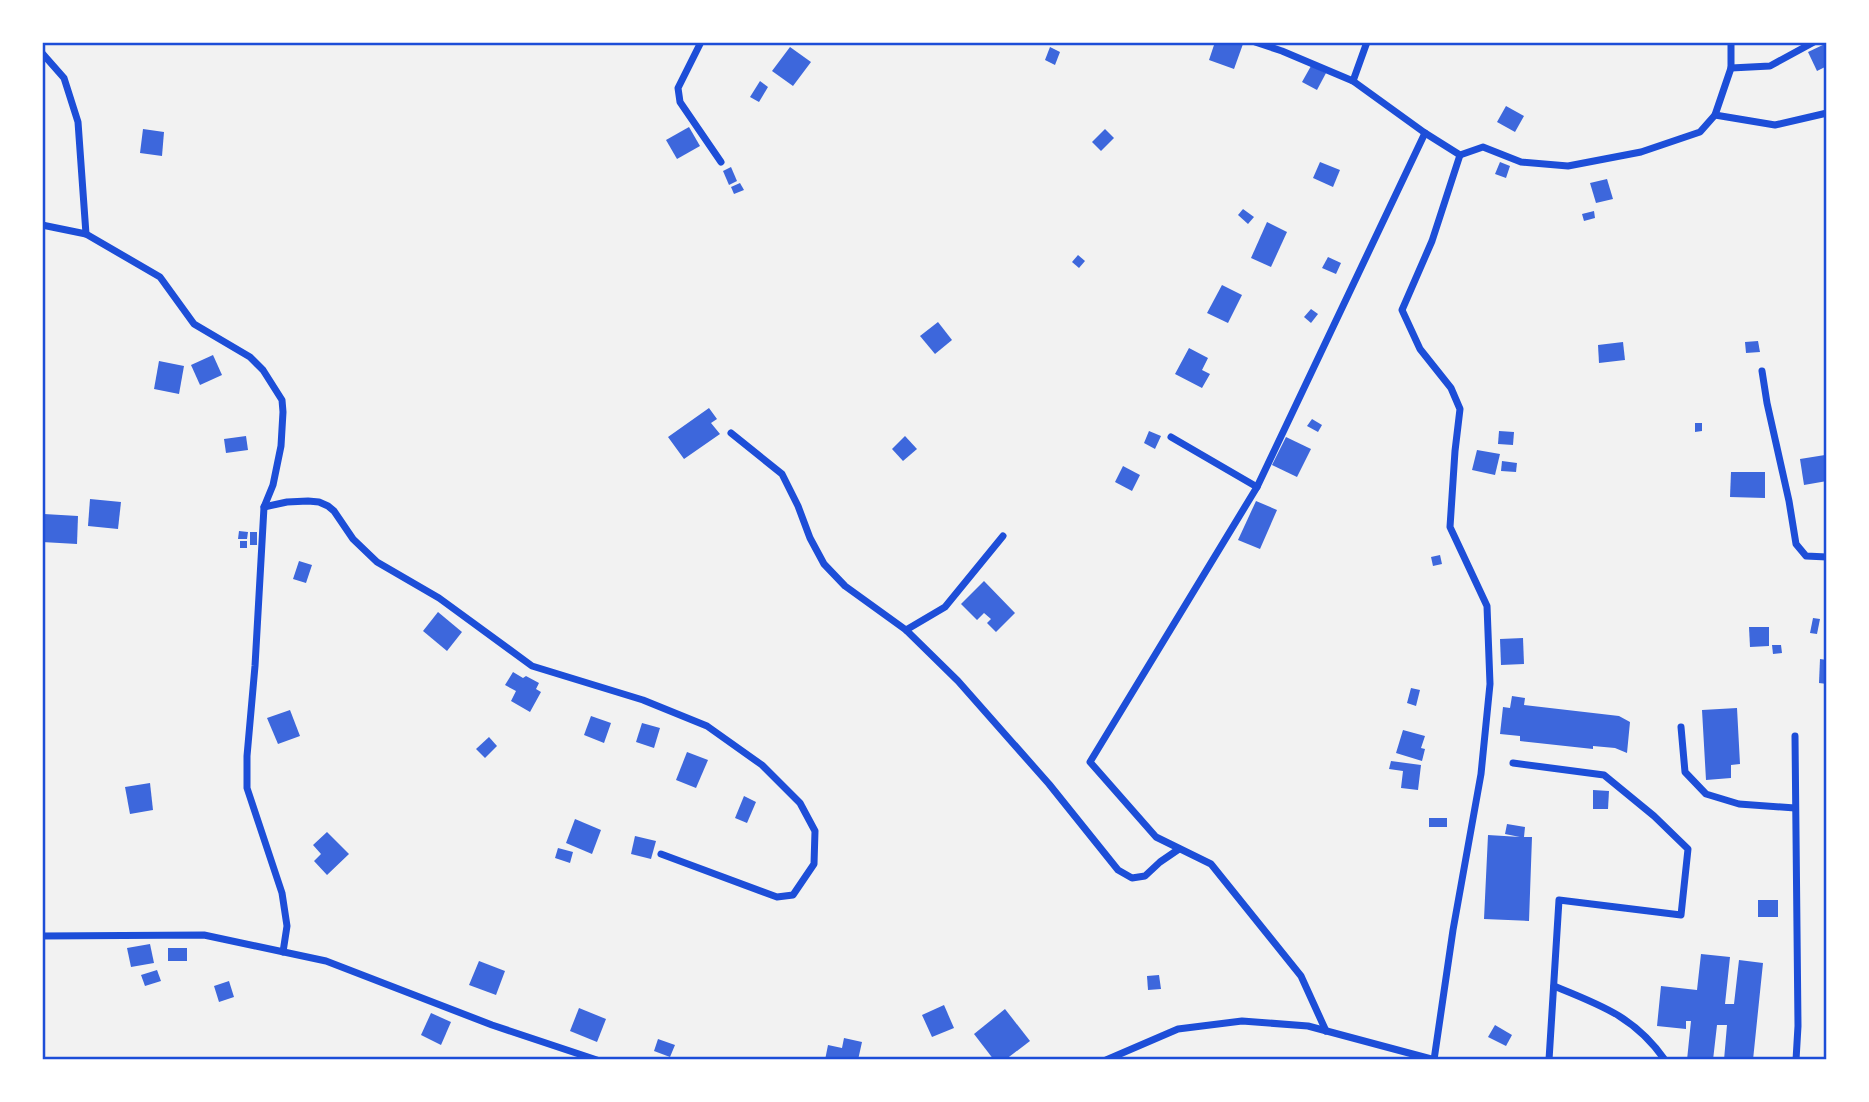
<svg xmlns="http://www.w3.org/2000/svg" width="1869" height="1102" viewBox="0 0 1869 1102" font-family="Inter,sans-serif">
<rect width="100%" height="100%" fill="#f2f2f2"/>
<g fill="#3d67dc">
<path d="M1215 42H1238L1243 44 1234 69 1209 60Z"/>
<path d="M1827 43V66L1817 71 1808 52Z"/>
<path d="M790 47 811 62 793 86 772 71Z"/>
<path d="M1050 47 1060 52 1055 65 1045 60Z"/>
<path d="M1311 66 1326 73 1317 90 1302 82Z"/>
<path d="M760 81 768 87 759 102 750 97Z"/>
<path d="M1506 106 1524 116 1515 132 1497 122Z"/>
<path d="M689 127 700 146 677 159 666 140Z"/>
<path d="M143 129 164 132 162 156 140 153Z"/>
<path d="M1105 129 1114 138 1101 151 1092 142Z"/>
<path d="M1320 162 1340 170 1333 187 1313 178Z"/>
<path d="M1500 162 1510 166 1506 178 1495 174Z"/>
<path d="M731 167 737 181 729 185 723 171Z"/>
<path d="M1607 179 1613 199 1596 203 1590 183Z"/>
<path d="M740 183 744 190 734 194 731 187Z"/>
<path d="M1243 209 1254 217 1248 224 1238 215Z"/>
<path d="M1594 211 1595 218 1584 221 1582 214Z"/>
<path d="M1267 222 1287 232 1271 267 1251 258Z"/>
<path d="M1078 255 1085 261 1079 268 1072 262Z"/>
<path d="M1328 257 1341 263 1336 274 1322 268Z"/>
<path d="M1222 285 1242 295 1228 323 1207 313Z"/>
<path d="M1311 309 1318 314 1311 323 1304 317Z"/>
<path d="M938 322 952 340 935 354 920 336Z"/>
<path d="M1758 341 1760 352 1746 353 1745 342Z"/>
<path d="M1623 342 1625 360 1599 363 1598 345Z"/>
<path d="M1189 348 1208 358 1202 370 1210 374 1202 388 1175 374Z"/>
<path d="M213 355 222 375 200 385 191 365Z"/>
<path d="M159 361 184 366 179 394 154 389Z"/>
<path d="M709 408 717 419 711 423 720 434 684 459 668 437Z"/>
<path d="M1312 419 1322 425 1318 432 1307 426Z"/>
<path d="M1695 423H1702V431L1695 432Z"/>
<path d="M1149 431 1161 436 1155 449 1144 443Z"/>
<path d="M1499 431 1514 432 1513 445 1498 444Z"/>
<path d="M246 436 248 450 226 453 224 439Z"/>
<path d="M905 436 917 449 903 461 892 449Z"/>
<path d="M1286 437 1311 449 1297 477 1272 465Z"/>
<path d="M1477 450 1500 454 1495 475 1472 470Z"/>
<path d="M1825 455 1827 481 1804 485 1800 459Z"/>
<path d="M1502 461 1517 463 1516 472 1501 471Z"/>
<path d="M1123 466 1140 475 1132 491 1115 482Z"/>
<path d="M1731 472H1765V498L1730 497Z"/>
<path d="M90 499 121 502 118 529 88 526Z"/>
<path d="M1256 501 1277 510 1260 549 1238 540Z"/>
<path d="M44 514 78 516 77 544 42 542Z"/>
<path d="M239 531 248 532 247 539H238Z"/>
<rect x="250" y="532" width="7" height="13"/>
<rect x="240" y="541" width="7" height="7"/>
<path d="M1440 555 1442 564 1433 566 1431 557Z"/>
<path d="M299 561 312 565 306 583 293 579Z"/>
<path d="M984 581 1015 613 996 632 987 623 991 619 984 613 977 620 961 604Z"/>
<path d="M438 612 462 632 447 651 423 631Z"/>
<path d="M1813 618 1820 619 1817 634 1810 633Z"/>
<path d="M1749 627H1769V646L1750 647Z"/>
<path d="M1523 638 1524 664 1501 665 1500 639Z"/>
<path d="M1772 645H1781L1782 653 1773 654Z"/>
<path d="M1820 659 1827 660V684L1819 683Z"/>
<path d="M513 672 523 678 526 676 539 683 536 689 541 692 530 712 511 701 516 691 505 685Z"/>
<path d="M1411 688 1420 690 1416 706 1407 703Z"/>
<path d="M1512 696 1525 698 1524 705 1619 716 1630 722 1627 753 1615 748 1593 746V749L1520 741V736L1500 734 1503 707 1510 708Z"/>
<path d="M1737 708 1740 764 1731 765V778L1706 780 1702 710Z"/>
<path d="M290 710 300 736 278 744 267 718Z"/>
<path d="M591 716 611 723 604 743 584 735Z"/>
<path d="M642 723 660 728 654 748 636 742Z"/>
<path d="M1403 730 1425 736 1421 748 1425 749 1422 761 1396 753Z"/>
<path d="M489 737 497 746 485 758 476 749Z"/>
<path d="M687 752 708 760 696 788 676 780Z"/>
<path d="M1391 761 1421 765 1418 790 1401 788 1403 771 1389 769Z"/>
<path d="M150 783 153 810 130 814 125 787Z"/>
<path d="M1593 790 1609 791 1608 809H1593Z"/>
<path d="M744 796 756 802 747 823 735 818Z"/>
<rect x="1429" y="818" width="18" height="9"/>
<path d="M575 819 601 830 592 854 566 843Z"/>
<path d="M1507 824 1525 827 1524 837H1532L1529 921 1484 919 1488 835 1520 837 1505 834Z"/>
<path d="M327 832 349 854 327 875 314 861 321 854 313 845Z"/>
<path d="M635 836 656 841 651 859 631 854Z"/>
<path d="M558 848 573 852 570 863 555 858Z"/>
<rect x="1758" y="900" width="20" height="17"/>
<path d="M150 944 154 963 131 967 127 948Z"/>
<rect x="168" y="948" width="19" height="13"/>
<path d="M1701 954 1730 957 1725 1004H1734L1739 960 1763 963 1753 1060H1724L1727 1025H1717L1713 1060H1687L1691 1021H1686V1029L1657 1026 1661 986 1697 990Z"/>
<path d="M479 961 505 971 496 995 469 985Z"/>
<path d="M157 970 161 981 145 986 141 975Z"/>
<path d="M1159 975 1161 989 1148 990 1147 976Z"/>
<path d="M229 981 234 997 219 1002 214 986Z"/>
<path d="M944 1005 954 1028 932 1037 922 1015Z"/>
<path d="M579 1008 606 1019 597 1042 570 1031Z"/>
<path d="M1005 1009 1030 1041 1005 1060H994L974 1034Z"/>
<path d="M431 1013 451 1022 441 1045 421 1035Z"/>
<path d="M1495 1025 1512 1035 1506 1046 1488 1037Z"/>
<path d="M844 1038 862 1042 858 1060H825L828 1045 842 1048Z"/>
<path d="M658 1039 675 1045 670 1057 654 1051Z"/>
</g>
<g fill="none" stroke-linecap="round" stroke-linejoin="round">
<g stroke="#1d4ed8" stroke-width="7">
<path d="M701 42 678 88 680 102 721 162"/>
<path d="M1255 42 1282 51 1353 81 1425 133 1460 155 1483 147 1521 162 1568 166 1641 152 1700 132 1715 115 1731 68V42"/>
<path d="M42 53 64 78 78 122 86 234"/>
<path d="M1731 68 1770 66 1814 42"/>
<path d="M1353 81 1367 42"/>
<path d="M1715 115 1775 125 1827 113"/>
<path d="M42 225 86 234 160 277 194 324 250 357 263 370 282 400 283 412 281 446 273 485 264 507 255 666 247 756V788L282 893 287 926 283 952"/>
<path d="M1762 371 1767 403 1789 501 1796 544 1806 556 1827 557"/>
<path d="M731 433 782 474 798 506 810 538 824 564 845 586 906 630 958 681 1049 784 1118 870 1132 878 1145 876 1160 862 1179 849"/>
<path d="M1171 437 1257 487"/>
<path d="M264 507 287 502 308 501 319 502 328 506 334 511 353 539 377 562 439 598 532 666 643 700 707 726 762 765 800 803 815 831 814 864 793 895 777 897 661 854"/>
<path d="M906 630 945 607 1003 536"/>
<path d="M1681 727 1685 772 1706 794 1739 804 1795 808"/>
<path d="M1795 736 1798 1026 1796 1060"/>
<path d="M1513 763 1604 775 1654 816 1688 849 1681 915 1559 900 1549 1060"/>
<path d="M42 936 204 935 326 961 492 1025 597 1060"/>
<path d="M1554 986C1601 1005 1635 1017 1665 1060"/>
<path d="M1326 1031 1301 976 1211 864 1156 837 1090 762 1257 487 1425 133"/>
<path d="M1106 1060 1178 1029 1242 1021 1308 1026 1435 1060"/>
<path d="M1434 1060 1453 930 1481 774 1490 684 1487 606 1450 527 1455 451 1460 409 1451 388 1420 349 1402 310 1432 241 1460 155"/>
</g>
</g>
<rect width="1869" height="1102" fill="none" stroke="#ffffff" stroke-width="88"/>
<rect x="44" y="44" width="1781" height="1014" fill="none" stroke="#1d4ed8" stroke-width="2.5"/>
</svg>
